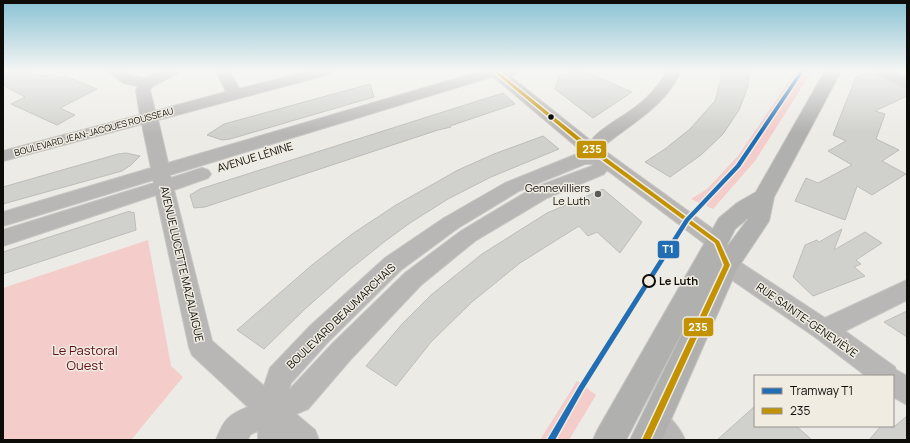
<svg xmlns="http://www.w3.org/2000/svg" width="910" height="443" viewBox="0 0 910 443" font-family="Manrope,sans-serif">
<rect width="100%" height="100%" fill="#ecebe6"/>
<g fill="#f4ccc9">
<path d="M796 71H812L755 161 713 209 691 199 707 189 738 156Z"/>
<path d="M148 240 171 366 183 377 131 440H3V288Z"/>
<path d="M577 381 596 395 569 440H540Z"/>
</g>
<g fill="#d0d1cd" stroke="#bdbdb9">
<path d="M14 71H30L44 76 50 74 60 78 65 76 97 89 60 108 75 115 57 125 11 104 25 97 3 85V76Z"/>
<path d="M573 71H584L632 92 593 118 555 89 559 75Z"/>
<path d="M723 71H749L748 86 739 110 723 134 701 155 670 177 645 162 665 149 690 129 715 101Z"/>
<path d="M873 71 875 75 907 89V96L875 111 885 114 876 139 899 150 882 161 906 174 872 195 857 186 845 220 795 201 806 178 818 183 852 165 828 151 846 141 833 135 856 77Z"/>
<path d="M370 84 374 97 230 139 222 140 207 135 224 124Z"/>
<path d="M503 93 515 104 450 126 451 127 438 130 205 207 194 208 190 195 200 189Z"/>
<path d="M543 136 559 149 491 177 448 199 410 223 384 242 348 271 305 309 264 349 237 330 312 265 352 234 396 205 458 170 494 154Z"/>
<path d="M126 153 140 156 131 165 122 171 3 204V187L118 154Z"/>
<path d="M603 189 642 222 620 253 597 232 588 236 579 226 520 263 472 302 431 342 396 386 366 366 403 323 431 295 482 254 547 213Z"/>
<path d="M130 211 131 213 134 212 136 230 3 274V252Z"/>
<path d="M842 229 834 250 865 232 882 243 856 260 861 264 854 267 865 276 813 296 793 277 805 245 817 240 819 242Z"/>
<path d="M907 311V337L884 322Z"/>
<path d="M755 406V426H796L812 440H717Z"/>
<path d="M907 416V440H869L881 426H895Z"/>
</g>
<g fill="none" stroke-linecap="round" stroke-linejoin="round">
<g stroke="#c7c6c3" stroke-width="2">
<g id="minor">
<path d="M108 71H124L132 76 146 78 161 71H179L177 74 153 86 150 90 155 111 226 92 216 71H230L239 89 309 71H332L330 74 158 120 168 163 482 71H519L517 74 510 76 591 141C597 132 609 125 618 119 639 106 655 93 667 71H681C665 106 633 122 605 145L598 146 724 237 735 259 825 318 907 280V300L845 331 895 367 896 370 907 376V405L893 397V376H866L815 337 719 271 709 247 607 170 604 174 547 198 475 241 421 285 351 359 308 409 296 414 315 430 319 440H258V431L251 434 247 440H216C224 420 228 415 248 407L192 355 189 347 156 195 3 246V230L154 183 153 180 3 226V212L151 168 142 124 3 161V151L140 115 136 90 138 86 123 83ZM491 77 495 78 584 153 577 154 505 183 444 218 385 258 310 326 270 368 264 386 212 341 174 190 208 178 211 174 208 170 202 168 171 178 170 175ZM585 164H593L592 166 533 188 461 231 405 273 333 343 289 390 291 383 328 342 401 270 458 228 519 191Z"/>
<path d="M874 71H892L907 78V88L876 74Z"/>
<path d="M654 408C668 414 679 426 685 440H652L644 432 640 422 644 412Z"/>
</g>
</g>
<g stroke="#c7c6c3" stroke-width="2">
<path id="major" d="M825 71H841L774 197 769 221 737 269 662 440H630L689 319 626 440H593L598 429 719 218 737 203 756 192ZM748 218V219L724 251 735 229Z"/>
</g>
<use href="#minor" fill="#b8b7b6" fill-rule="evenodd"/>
<use href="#major" fill="#b0b0ae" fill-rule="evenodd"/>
<g stroke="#f0ece2" stroke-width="3">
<path id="bus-1" d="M493 71H497L590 146 719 241 730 265 650 440H642L724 265 715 243 586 148Z"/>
</g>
<use href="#bus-1" fill="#c29202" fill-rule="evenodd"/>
<g stroke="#f0ece2" stroke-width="3">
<path id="tram-1" d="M800 71H804L740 167 689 221 583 390 555 440H547L579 386 685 219 736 165Z"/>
</g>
<use href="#tram-1" fill="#216eb4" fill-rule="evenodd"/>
</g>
<linearGradient id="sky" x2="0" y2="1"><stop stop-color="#89c2d4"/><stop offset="0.53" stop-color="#f6f6f4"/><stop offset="1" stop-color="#f6f6f4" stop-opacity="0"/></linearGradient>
<rect width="910" height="133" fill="url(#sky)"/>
<circle fill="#0d0c09" stroke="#f0ece2" stroke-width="1.5" cx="551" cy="117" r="3.5"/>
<circle fill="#5b5a56" stroke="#f0ece2" stroke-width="1.5" cx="598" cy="194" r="4"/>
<circle fill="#f0ece2" stroke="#0d0c09" stroke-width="2" cx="649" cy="281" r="6"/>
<g text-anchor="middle" stroke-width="3" stroke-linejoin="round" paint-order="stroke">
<g font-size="9" fill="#0d0c09" stroke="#f0ece2">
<text transform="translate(94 132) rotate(-15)" y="3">BOULEVARD JEAN-JACQUES ROUSSEAU</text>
</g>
<g font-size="11" fill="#0d0c09" stroke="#f0ece2">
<text transform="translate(255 157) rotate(-17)" y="4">AVENUE LÉNINE</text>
<text transform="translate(182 264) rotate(77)" y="4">AVENUE LUCETTE MAZALAIGUE</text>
<text transform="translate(341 316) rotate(-44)" y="4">BOULEVARD BEAUMARCHAIS</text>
<text transform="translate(807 320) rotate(35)" y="4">RUE SAINTE-GENEVIÈVE</text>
</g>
<g font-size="11" fill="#0d0c09" stroke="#f0ece2" text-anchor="end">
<text x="590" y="192">Gennevilliers<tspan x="590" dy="13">Le Luth</tspan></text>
</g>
<g font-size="11" font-weight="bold" fill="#0d0c09" stroke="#f0ece2" text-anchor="start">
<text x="659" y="285">Le Luth</text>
</g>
<g font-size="13" fill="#5f0f19" stroke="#f0ece2">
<text x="85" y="355">Le Pastoral<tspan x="85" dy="15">Ouest</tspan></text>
</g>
</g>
<g stroke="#f0ece2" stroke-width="1.5">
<rect x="576" y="140" width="31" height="19" rx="4" fill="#c29202"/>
<rect x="657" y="240" width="23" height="19" rx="4" fill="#216eb4"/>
<rect x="683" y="317" width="31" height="20" rx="4" fill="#c29202"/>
</g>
<g font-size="11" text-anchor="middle" font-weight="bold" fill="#fff">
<text x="592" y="153">235</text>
<text x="668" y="253">T1</text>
<text x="698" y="331">235</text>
</g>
<rect width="910" height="443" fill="none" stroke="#0d0c09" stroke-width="8"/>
<rect x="754" y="375" width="140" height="52" fill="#f0ece2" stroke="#95928b"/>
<rect x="762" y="388" width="20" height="6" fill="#216eb4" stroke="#95928b"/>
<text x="790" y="395" font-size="12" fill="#0d0c09">Tramway T1</text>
<rect x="762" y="408" width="20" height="6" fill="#c29202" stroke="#95928b"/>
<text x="790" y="415" font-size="12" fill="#0d0c09">235</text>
</svg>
